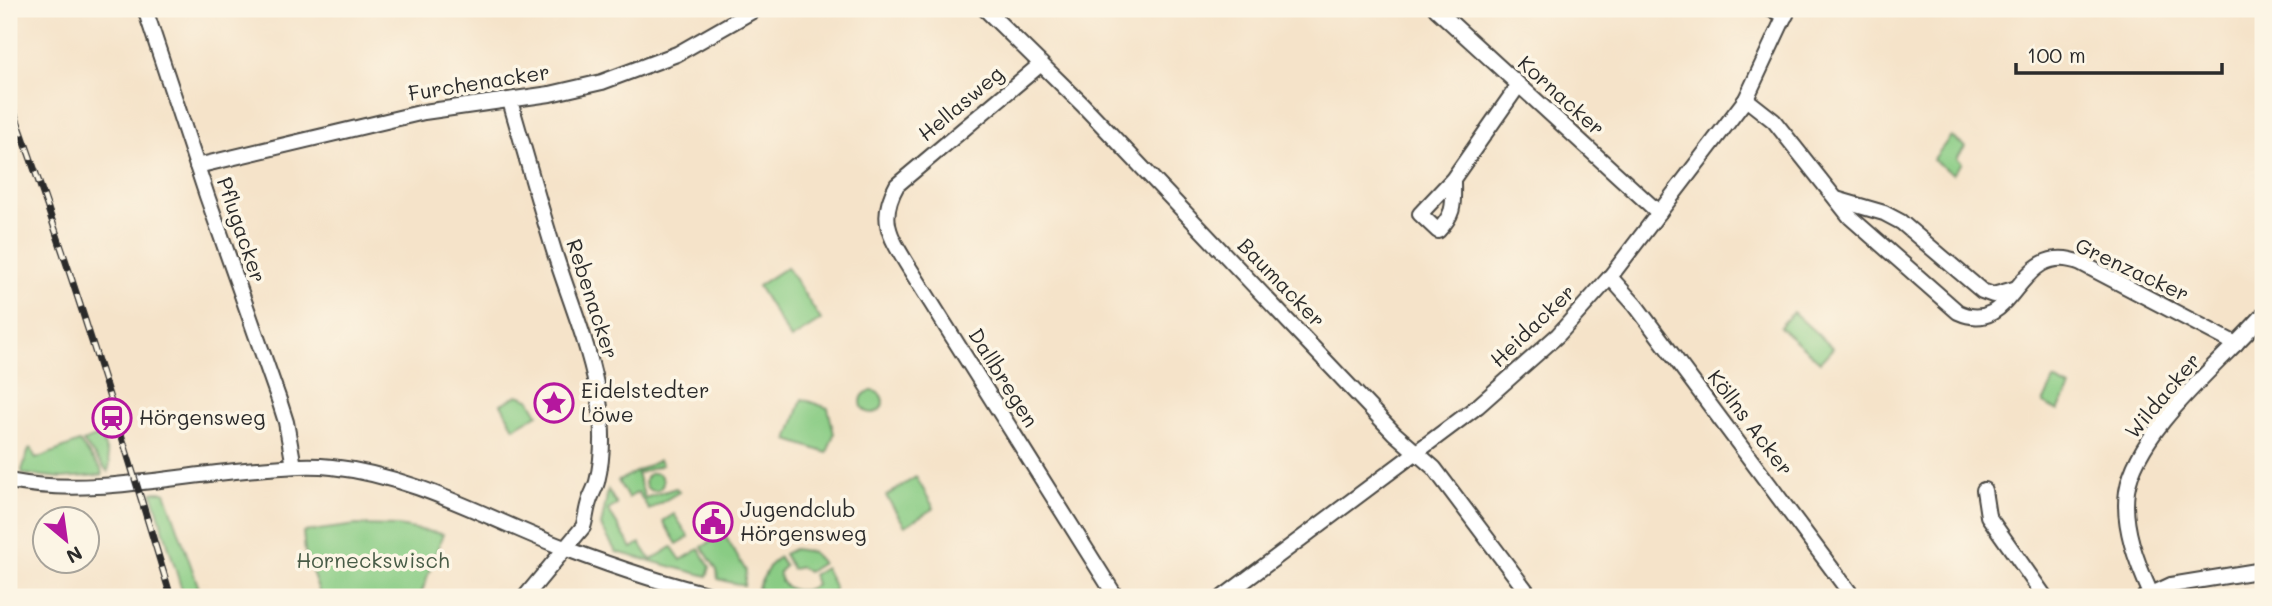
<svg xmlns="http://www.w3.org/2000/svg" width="2272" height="606" viewBox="0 0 2272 606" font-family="Mali,sans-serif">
<rect width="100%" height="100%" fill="#fcf5e5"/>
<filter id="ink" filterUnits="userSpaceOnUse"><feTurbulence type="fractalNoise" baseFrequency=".0143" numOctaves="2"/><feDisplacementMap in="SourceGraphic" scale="14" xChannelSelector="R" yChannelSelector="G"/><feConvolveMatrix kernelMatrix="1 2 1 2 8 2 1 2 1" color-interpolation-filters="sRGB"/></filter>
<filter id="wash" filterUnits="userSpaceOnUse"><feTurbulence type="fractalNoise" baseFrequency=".00686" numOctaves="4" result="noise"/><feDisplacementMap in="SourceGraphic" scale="28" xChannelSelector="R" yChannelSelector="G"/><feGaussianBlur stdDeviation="1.57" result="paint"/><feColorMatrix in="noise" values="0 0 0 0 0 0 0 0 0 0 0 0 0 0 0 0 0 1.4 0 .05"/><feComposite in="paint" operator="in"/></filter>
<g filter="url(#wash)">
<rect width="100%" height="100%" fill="#f5e3c9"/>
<g fill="#89cc84" stroke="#5a7c58" stroke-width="2">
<path d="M1951 136 1965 147 1957 158 1962 163 1953 174 1933 160Z"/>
<path d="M787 267 821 320 791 339 758 286Z"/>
<path d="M1793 312 1833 348 1820 362 1780 327Z"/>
<path d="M2054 380 2070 388 2058 411 2043 403Z"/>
<circle cx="872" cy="402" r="11"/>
<path d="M518 395 529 399 538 414 514 428 501 404Z"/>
<path d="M802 399 828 408 834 434 827 453 788 440Z"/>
<path d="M101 435 110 463 108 472 83 442Z"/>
<path d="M79 442 101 469 102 475 62 478 23 474 22 470 29 449 31 448 36 459Z"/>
<path d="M659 460 662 465 637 474 645 498 676 488 679 492 649 510 638 492 628 498 618 481Z"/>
<circle cx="654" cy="482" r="9"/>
<path d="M916 477 934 508 905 526 886 496Z"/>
<path d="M608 490 617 505 608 510 632 548 640 543 651 560 672 547 681 560 699 549 710 567 707 576 616 552 601 526Z"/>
<path d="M152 492H165L202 597H184Z"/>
<path d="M674 514 689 537 677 544 663 521Z"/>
<path d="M356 525 398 526 443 534 420 597H321L305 552 303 532Z"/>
<path d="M724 534 746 571 744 586 718 579 717 570 702 547Z"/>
<path d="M794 549 812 552 822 563 808 572 801 567 792 569 784 554Z"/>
<path d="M779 557 785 566 779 572C779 591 804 596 816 584L813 575 825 568 833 584 836 597H790L757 589 770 565Z"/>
</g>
</g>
<g filter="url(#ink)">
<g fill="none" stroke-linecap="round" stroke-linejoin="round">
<g stroke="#494743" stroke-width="18">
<g id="minor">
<path d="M145 9 207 196 279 400 286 422 294 466"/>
<path d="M985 9 1082 104 1394 433 1434 468 1531 597"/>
<path d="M1436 9 1659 213"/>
<path d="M1770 9 1786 15"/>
<path d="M1041 64 897 185C877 220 891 238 910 269L1116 597"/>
<path d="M1746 99 1774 121 1850 217 1958 312C2017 339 2015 237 2081 263L2236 344"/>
<path d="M510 101C525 152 539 203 555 254 578 326 616 405 597 482 595 489 591 495 589 502 586 511 586 519 583 527L525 597"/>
<path d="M197 166 424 112 550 94 602 82 677 54 756 9"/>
<path d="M1453 179C1453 204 1456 212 1438 231L1420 214 1453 179 1518 86"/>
<path d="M1836 199 1884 213 1901 222 1982 291 1993 295 2014 289"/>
<path d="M1610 277 1636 306 1853 597"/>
<path d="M9 481C91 497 175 475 257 469 282 467 307 464 332 467 416 476 490 520 567 549 617 568 668 585 719 597"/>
<path d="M1984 490 1988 516 2045 597"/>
<path d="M2151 594C2137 563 2122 526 2127 491 2137 429 2222 362 2263 315"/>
<path d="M1223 597 1478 406 1558 335 1610 277 1746 99 1788 9"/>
<path d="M2145 597 2171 585 2263 570"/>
</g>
</g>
<use href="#minor" stroke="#fff" stroke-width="14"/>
<g stroke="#2b2b2b" stroke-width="7">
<path id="rail" d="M9 98C69 262 120 429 171 597"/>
</g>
<use href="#rail" stroke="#fcf5e5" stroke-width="4.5" stroke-dasharray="13" stroke-linecap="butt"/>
</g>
</g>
<defs>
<g id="sight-ring" transform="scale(2.0125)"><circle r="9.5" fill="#fcf5e5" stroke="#b5179e" stroke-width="1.5"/><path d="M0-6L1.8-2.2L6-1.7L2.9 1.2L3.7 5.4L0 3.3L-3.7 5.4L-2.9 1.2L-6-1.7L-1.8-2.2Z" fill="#b5179e"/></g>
<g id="station-ring" transform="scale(2.0125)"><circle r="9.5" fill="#fcf5e5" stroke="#b5179e" stroke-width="1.5"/><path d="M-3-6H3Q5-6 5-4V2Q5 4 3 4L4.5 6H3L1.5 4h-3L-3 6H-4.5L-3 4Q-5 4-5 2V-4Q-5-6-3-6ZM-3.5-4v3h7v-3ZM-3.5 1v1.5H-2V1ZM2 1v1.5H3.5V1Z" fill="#b5179e"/></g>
<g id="civic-ring" transform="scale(2.0125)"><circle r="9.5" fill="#fcf5e5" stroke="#b5179e" stroke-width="1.5"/><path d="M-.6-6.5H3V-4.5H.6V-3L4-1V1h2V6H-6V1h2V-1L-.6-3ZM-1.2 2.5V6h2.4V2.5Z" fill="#b5179e"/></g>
</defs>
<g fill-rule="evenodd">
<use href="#sight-ring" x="554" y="403"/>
<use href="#station-ring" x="112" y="418"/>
<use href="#civic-ring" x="713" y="522"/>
</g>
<g text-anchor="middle" stroke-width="7" stroke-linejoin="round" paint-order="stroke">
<g font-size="21" fill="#2b2b2b" stroke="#fcf5e5">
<text transform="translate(479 83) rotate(-9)" y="7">Furchenacker</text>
<text transform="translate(1561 96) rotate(42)" y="7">Kornacker</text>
<text transform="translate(961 104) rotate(-40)" y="7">Hellasweg</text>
<text transform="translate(241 230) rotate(71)" y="7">Pflugacker</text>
<text transform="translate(2132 270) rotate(25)" y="7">Grenzacker</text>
<text transform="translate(1281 283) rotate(46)" y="7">Baumacker</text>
<text transform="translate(592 299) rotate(72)" y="7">Rebenacker</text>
<text transform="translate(1533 326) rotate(-44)" y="7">Heidacker</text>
<text transform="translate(1003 378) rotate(58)" y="7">Dallbregen</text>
<text transform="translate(2163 396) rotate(-50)" y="7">Wildacker</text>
<text transform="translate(1750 423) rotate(53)" y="7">Köllns Acker</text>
</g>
<g font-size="21" fill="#2b2b2b" stroke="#fcf5e5" text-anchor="start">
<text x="581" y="398">Eidelstedter<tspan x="581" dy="24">Löwe</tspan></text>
<text x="139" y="425">Hörgensweg</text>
<text x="740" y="517">Jugendclub<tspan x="740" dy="24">Hörgensweg</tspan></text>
</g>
<g font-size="21" fill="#475b46" stroke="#fcf5e5">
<text x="373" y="568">Horneckswisch</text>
</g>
</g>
<rect width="2272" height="606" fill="none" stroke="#fcf5e5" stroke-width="35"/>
<g transform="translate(66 540) rotate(151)"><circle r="33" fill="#fcf5e5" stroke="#a8a49b" stroke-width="2"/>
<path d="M0-5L12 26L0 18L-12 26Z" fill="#b5179e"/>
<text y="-10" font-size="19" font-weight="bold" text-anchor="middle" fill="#2b2b2b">N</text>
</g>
<path d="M2016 63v10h206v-10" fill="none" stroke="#2b2b2b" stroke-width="3.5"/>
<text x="2027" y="63" font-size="21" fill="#2b2b2b" stroke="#fcf5e5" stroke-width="5" paint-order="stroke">100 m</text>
</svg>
